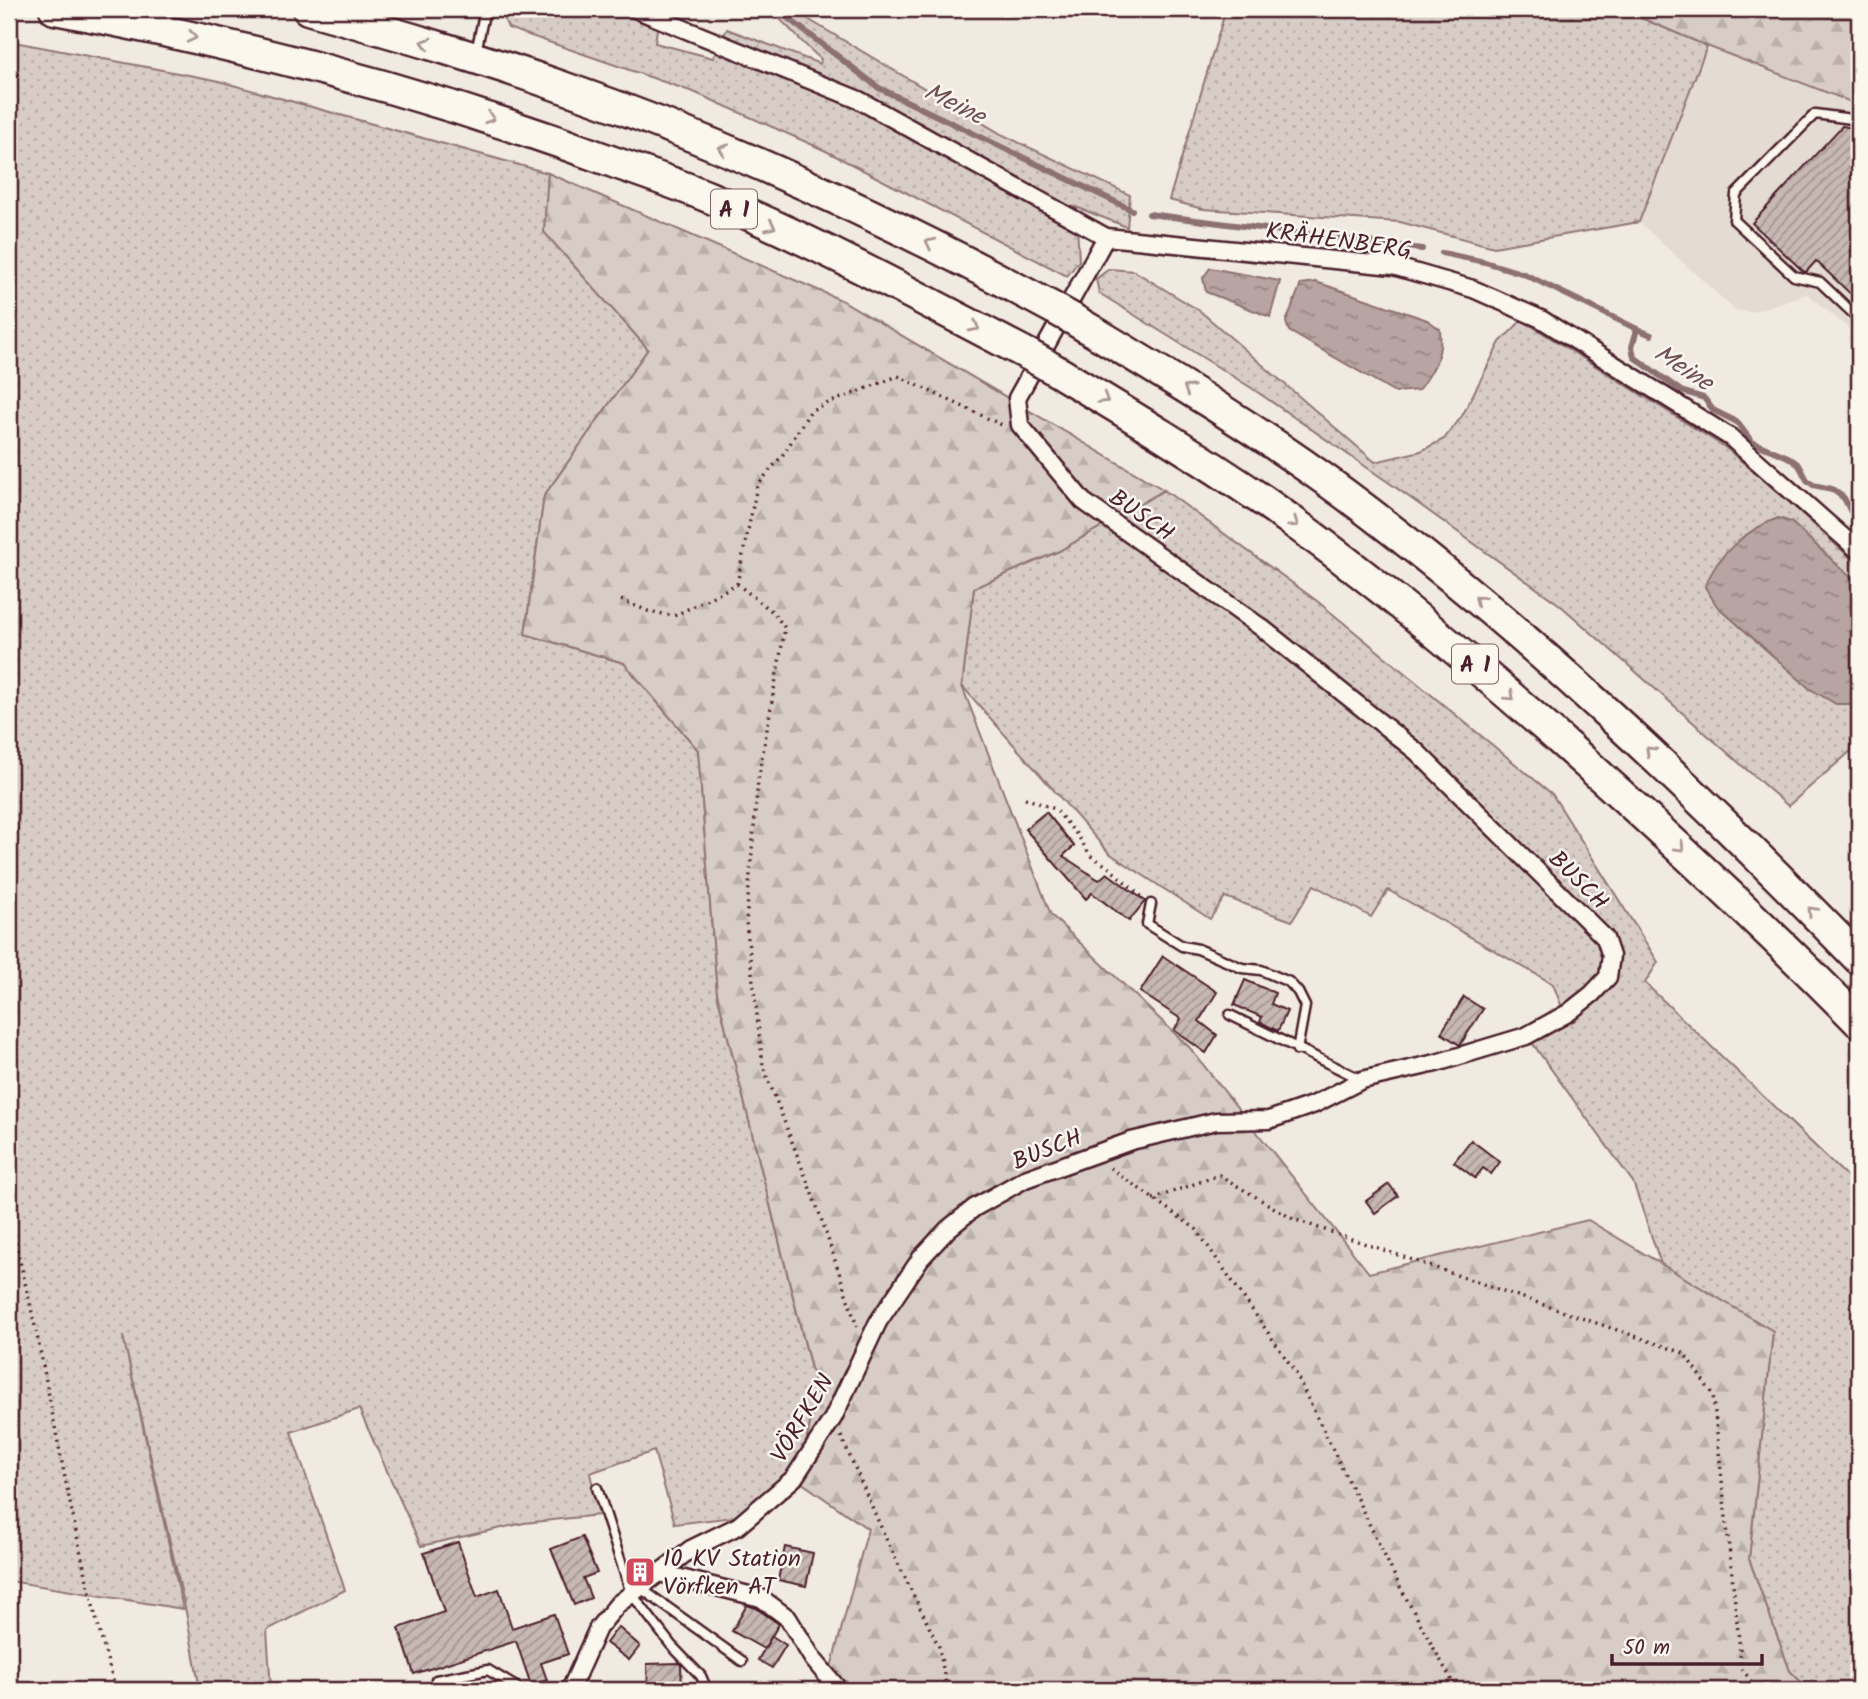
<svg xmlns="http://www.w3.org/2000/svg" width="1868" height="1699" viewBox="0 0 1868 1699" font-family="Kalam,sans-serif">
<defs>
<pattern id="grass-dots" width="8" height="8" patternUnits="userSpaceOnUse" patternTransform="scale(1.75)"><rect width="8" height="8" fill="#d8ccc6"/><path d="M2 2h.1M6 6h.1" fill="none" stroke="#bbafaa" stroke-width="1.8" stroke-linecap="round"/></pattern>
<pattern id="forest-firs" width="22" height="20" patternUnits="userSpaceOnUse" patternTransform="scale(1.75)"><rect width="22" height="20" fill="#d8ccc6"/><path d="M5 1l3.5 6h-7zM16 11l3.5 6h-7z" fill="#bbafaa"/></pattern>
<pattern id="water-ripples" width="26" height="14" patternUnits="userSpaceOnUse" patternTransform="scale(1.75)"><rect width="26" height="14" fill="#b8a4a2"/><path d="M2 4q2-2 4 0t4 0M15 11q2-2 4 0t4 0" fill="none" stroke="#988584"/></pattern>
<pattern id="building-hatch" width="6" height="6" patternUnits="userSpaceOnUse" patternTransform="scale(1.75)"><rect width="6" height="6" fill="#c8b8b3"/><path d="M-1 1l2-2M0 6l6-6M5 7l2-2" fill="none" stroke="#a49592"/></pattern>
</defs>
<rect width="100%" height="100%" fill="#f0eae0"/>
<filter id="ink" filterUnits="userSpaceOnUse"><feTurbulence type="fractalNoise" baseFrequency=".0143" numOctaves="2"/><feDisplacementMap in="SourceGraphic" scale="14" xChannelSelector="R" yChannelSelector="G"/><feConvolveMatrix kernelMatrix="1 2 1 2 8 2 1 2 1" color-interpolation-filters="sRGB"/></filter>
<g filter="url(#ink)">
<path fill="#e4dbd2" d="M1707 46 1859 105V337L1807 294 1751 312 1735 310 1639 222Z"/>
<g fill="url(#grass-dots)" stroke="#917678" stroke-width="2">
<path d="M500 9H660L655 43 713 58 727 29 820 64 821 59C802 44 788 25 769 9H795L801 15 1003 135 1130 195 1127 227 1076 207 1079 261 1067 276 824 150 696 93 508 28Z"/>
<path d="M1226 9H1496L1518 18 1523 9H1620L1707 46 1639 222 1494 247 1400 222 1203 209 1169 200Z"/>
<path d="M9 41 215 80 548 173 544 232 648 349 544 496 525 634 624 663 698 750 717 993 817 1393 798 1480 734 1517 675 1524 654 1451 590 1473 599 1515 524 1523 421 1546 359 1409 291 1432 345 1590 267 1630 271 1690H200L186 1612 123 1336 183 1609 9 1581Z"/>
<path d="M1109 269 1134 271 1200 311 1375 462 1421 451 1444 439 1462 416 1500 342 1522 320 1726 448 1796 508 1859 566V744L1788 806 1560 605 1388 482 1250 387 1099 293 1096 279Z"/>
<path d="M1164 490 1317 601 1552 794 1658 962 1645 983 1859 1188V1690H1809L1790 1671 1749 1559 1773 1331 1661 1264 1633 1182 1525 1033 1564 1013 1553 984 1388 890 1371 917 1314 885 1292 921 1225 897 1210 919 1109 853 962 686 974 588 1059 551Z"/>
</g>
<g fill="url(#forest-firs)" stroke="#917678" stroke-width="2">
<path d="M1620 9H1859V105L1707 46Z"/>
<path d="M548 173 843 301 1164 490 1059 551 974 588 962 686 1051 915 1189 1047 1369 1273 1588 1220 1773 1331 1749 1559 1790 1671 1809 1690H825L868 1529 798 1480 817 1392 717 993 698 750 624 663 525 634 544 496 648 349 544 232Z"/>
</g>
<g fill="url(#water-ripples)" stroke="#8c6f72" stroke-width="2">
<path d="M1210 268 1280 281 1270 317 1206 292 1203 278Z"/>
<path d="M1316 282 1427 320 1440 329C1443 355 1434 370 1419 390L1395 392 1289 331 1286 322 1301 284Z"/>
<path d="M1778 518 1791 522 1859 585V701L1853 704H1836L1810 689 1717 606 1705 587C1717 554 1746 530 1778 518Z"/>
</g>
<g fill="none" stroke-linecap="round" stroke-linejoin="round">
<g stroke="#8c6f72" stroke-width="6">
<path d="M776 9 879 88 1132 210"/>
<path d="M1149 214 1422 249"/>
<path d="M1442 253 1485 262 1524 274 1637 329 1632 347 1634 357 1681 391 1704 398 1713 410 1737 422 1752 442 1788 457 1799 465 1807 480 1813 485 1832 489 1844 498 1859 528"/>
<path d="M1637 329 1651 335"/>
</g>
</g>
<g fill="url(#building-hatch)" stroke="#4a1f2b" stroke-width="2">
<path d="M1842 126 1859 129V302L1816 261 1806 272 1803 271 1752 223Z"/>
<path d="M1046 812 1074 846 1063 856 1099 880 1107 873 1145 901 1129 921 1092 893 1086 899 1025 829Z"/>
<path d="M1163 956 1217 992 1199 1021 1217 1035 1206 1053 1174 1030 1181 1019 1140 992Z"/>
<path d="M1245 980 1275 993 1271 1004 1287 1011 1278 1031 1260 1022 1262 1017 1234 1005Z"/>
<path d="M1464 997 1483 1009 1460 1045 1441 1033Z"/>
<path d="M1471 1140 1500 1162 1491 1174 1483 1168 1475 1178 1454 1162Z"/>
<path d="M1389 1184 1398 1196 1375 1213 1366 1201Z"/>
<path d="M582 1537 597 1573 583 1578 591 1598 574 1605 551 1549Z"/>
<path d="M458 1542 477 1597 499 1589 512 1628 554 1614 568 1654 541 1663 547 1680 531 1685 516 1641 414 1674 399 1628 444 1612 424 1553Z"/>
<path d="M785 1547 813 1553 806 1586 778 1580Z"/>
<path d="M747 1605 756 1608 779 1624 764 1649 732 1631Z"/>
<path d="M618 1627 640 1646 629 1660 606 1643Z"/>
<path d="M772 1636 786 1645 772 1668 758 1660Z"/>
<path d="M679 1663 681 1665 682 1690H648L647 1664Z"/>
</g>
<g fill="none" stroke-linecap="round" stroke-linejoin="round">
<g stroke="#4a1f2b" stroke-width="13">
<g id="service">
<path d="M476 52 485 9"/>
<path d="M1859 120 1815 114 1736 194 1734 220 1794 276 1820 282 1859 319"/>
<path d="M1151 904 1147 924 1182 946 1198 949 1242 968 1261 970 1289 982 1298 992 1305 1006 1297 1050"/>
<path d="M1230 1015 1362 1080"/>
<path d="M597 1488 631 1593 671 1645 701 1676 707 1690"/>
<path d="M639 1587 742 1661"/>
<path d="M436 1680 488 1670 521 1690"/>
</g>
</g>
<g stroke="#4a1f2b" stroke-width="21">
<g id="minor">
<path d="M635 9 859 100 1106 237 1393 266 1473 289 1541 319 1730 437 1859 551"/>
<path d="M660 1573 761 1598 788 1618 813 1659 839 1690"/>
<path d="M570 1690 598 1628 618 1604 691 1549 738 1526 794 1478 833 1418 878 1322 921 1258 948 1229 974 1208 1025 1179 1131 1141 1216 1121 1269 1120 1315 1104 1362 1080 1436 1063 1526 1036 1568 1013 1592 994 1608 977 1611 956 1605 938 1417 752 1262 628 1083 501 1020 425 1017 398 1106 237"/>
</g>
</g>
<g stroke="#4a1f2b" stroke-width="35">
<g id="motorway">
<path d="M55 9C248 45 433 94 616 163 648 174 680 185 711 198 820 244 924 300 1029 355"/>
<path d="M308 9C393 33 478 57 562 87 733 146 896 223 1055 309"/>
<path d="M1071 318C1164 374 1259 430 1346 495 1532 634 1698 794 1859 959"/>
<path d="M1045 364C1120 409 1194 453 1265 502 1365 572 1459 651 1550 731 1656 825 1760 921 1859 1022"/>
</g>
</g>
<g stroke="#4a1f2b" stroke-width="3.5" stroke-dasharray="2 5" stroke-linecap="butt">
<path d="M737 584 757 486 785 452 811 410 898 376 1004 426"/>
<path d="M621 600 648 611 674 616 737 584 773 612 785 628 758 780 746 922 763 1066 819 1212 857 1327"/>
<path d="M1025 798 1055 809 1078 836 1091 856 1107 866 1141 896"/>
<path d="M1110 1168 1196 1229 1294 1370 1400 1587 1457 1690"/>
<path d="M1153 1199 1219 1175 1293 1219 1684 1353 1713 1395 1742 1669 1758 1690"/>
<path d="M9 1215C19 1258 30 1301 39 1345 62 1461 82 1577 116 1690"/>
<path d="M841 1436 887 1541 939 1647 947 1690"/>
</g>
<use href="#service" stroke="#fbf7ec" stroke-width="8"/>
<use href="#minor" stroke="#fbf7ec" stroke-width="16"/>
<use href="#motorway" stroke="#fbf7ec" stroke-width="30"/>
<g stroke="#4a1f2b" stroke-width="35" stroke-linecap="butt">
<g id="motorway-bridge">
<path d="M1055 309 1071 318"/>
<path d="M1029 355 1045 364"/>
</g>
</g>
<use href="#motorway-bridge" stroke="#fbf7ec" stroke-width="30"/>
</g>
<defs><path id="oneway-chevron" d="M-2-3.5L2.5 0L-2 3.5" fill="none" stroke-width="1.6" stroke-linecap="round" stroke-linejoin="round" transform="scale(1.75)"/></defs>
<g stroke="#ab9695">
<use href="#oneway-chevron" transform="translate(192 37) rotate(13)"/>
<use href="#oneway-chevron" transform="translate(426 43) rotate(-163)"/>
<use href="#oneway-chevron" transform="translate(490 118) rotate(18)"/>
<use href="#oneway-chevron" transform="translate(723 149) rotate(-157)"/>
<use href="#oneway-chevron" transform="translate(771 226) rotate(25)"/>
<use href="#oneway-chevron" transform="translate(930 243) rotate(-153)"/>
<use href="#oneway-chevron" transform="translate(975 327) rotate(28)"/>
<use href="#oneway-chevron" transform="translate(1188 389) rotate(-147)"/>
<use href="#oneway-chevron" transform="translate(1104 399) rotate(31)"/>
<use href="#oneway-chevron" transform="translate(1294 523) rotate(36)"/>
<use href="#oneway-chevron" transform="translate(1479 600) rotate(-140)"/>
<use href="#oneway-chevron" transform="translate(1510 696) rotate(42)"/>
<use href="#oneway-chevron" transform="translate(1650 751) rotate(-136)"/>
<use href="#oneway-chevron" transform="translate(1680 847) rotate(44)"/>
<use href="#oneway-chevron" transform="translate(1812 911) rotate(-134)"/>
</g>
</g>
<defs>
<g id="building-square" transform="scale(1.575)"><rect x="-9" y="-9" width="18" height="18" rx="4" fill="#d1495b" stroke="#fbf7ec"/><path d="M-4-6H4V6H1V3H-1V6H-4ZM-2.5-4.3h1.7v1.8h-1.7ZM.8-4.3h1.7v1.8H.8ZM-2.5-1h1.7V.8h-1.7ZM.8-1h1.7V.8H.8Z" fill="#fff"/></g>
</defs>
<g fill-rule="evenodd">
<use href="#building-square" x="640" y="1572"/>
</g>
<g text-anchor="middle" stroke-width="5" stroke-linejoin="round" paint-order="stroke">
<g fill="#fbf7ec" stroke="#7f6065" stroke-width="2">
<rect x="711" y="189.5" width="46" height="39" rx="5"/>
<rect x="1452" y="644.5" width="46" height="39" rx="5"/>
</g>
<g font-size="23" font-weight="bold" fill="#4a1f2b">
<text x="734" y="217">A 1</text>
<text x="1475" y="672">A 1</text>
</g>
<g font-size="24" fill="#4a1f2b" stroke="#fbf7ec">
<text transform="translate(1339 240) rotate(8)" y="8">KRÄHENBERG</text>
<text transform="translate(1142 515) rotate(35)" y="8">BUSCH</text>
<text transform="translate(1579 880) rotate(45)" y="8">BUSCH</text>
<text transform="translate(1047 1149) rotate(-22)" y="8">BUSCH</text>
<text transform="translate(802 1418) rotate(-59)" y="8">VÖRFKEN</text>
</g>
<g font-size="24" fill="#4a1f2b" stroke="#fbf7ec" text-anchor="start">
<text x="663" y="1566">10 KV Station<tspan x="663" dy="28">Vörfken AT</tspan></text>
</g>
<g font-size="26" font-style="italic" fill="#704e55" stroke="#fbf7ec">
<text transform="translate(955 103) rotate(26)" y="9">Meine</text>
<text transform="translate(1684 367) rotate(33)" y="9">Meine</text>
</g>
</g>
<rect width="1868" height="1699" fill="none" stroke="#fbf7ec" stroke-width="35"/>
<rect x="18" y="18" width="1833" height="1664" fill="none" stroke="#4a1f2b" stroke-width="2.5" filter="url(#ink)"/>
<path d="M1612 1654v10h150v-10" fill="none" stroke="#4a1f2b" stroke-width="3.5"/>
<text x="1623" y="1654" font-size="21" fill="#4a1f2b" stroke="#fbf7ec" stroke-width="5" paint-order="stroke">50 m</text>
</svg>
